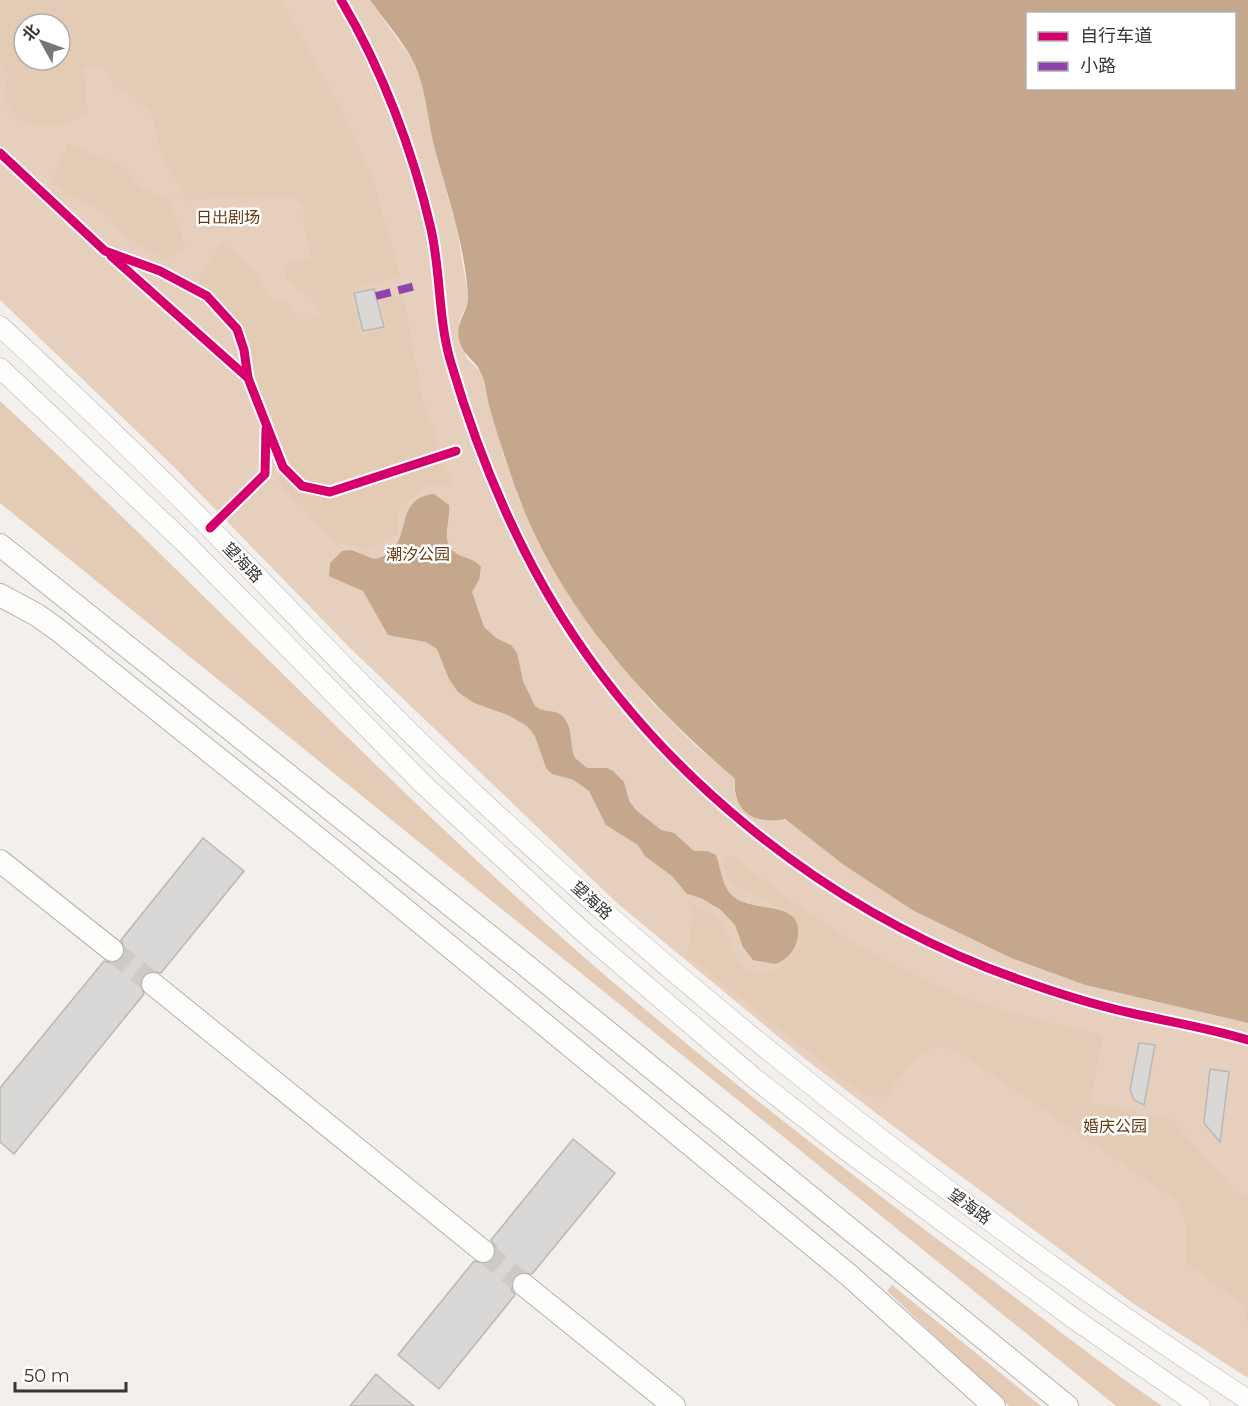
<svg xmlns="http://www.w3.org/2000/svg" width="1248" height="1406" viewBox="0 0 1248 1406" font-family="Montserrat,'Noto Sans SC',sans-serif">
<rect width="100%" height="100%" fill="#f2efec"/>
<path fill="#e6cfbc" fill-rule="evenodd" d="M0 0H370L413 61 423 85 432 137 457 231 469 299 459 322 466 357 481 372 504 457 527 517 555 571 605 647 651 701 693 743 735 779C731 810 756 827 784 819L914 911 1011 958 1085 985 1248 1023V1378L1134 1304 889 1123 804 1058 617 903 350 648 174 467 0 300ZM24 24H60V60H24Z"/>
<g fill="#e4cbb5" fill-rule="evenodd">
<path d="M0 0H281L343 113 372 176 400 276 350 289 361 335 387 329 381 300 403 295 421 392 453 487 427 485 398 509V534L369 550 337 542 321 530 305 509 279 485 281 449 254 375 248 338 225 305 198 281 222 242 258 275 271 300 284 301 300 321 321 316 308 295 285 279 288 262 312 258 303 223V208L294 197H218L188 201 161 155 153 115 130 95 114 86 103 65 84 68 88 115 56 126 24 124 3 101 8 77 0 62ZM24 24H60V60H24Z"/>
<path d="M68 144 122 166 141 187 169 199 186 247 166 260 127 237 104 212 65 193 53 180Z"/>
<path d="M0 401C174 562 338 734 513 894 653 1022 805 1140 957 1254 1025 1304 1092 1358 1162 1406H1116L0 503Z"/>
<path d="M726 856 734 857C793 903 853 946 921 978 977 1006 1043 1021 1103 1035L1090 1102 1171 1119 1237 1194 1248 1195V1325L1244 1304 1187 1264C1186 1241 1190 1217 1174 1198L956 1051C951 1050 943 1047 937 1048 915 1050 897 1082 885 1098L864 1095 687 956 693 913 687 901C698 907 714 914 722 925 730 935 731 953 740 963 765 989 790 962 802 940L796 922 784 911 730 882 723 864Z"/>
<path d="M892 1285 1041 1406H1009L887 1291Z"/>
</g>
<g fill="#c5a78e" fill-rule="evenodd">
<path d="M370 0H1248V1023L1085 985 1011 958 914 911 844 865 785 819C755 826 732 811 735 779 650 706 571 620 526 515 512 481 501 447 491 412 487 400 486 384 481 373 476 360 463 357 459 339 455 321 469 311 468 296 465 244 446 192 433 142 427 115 426 89 414 63 403 41 384 20 370 0ZM1028 14H1234V88H1028Z"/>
<path d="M434 494 449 505C451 522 438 545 459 555 468 559 474 559 481 567L479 580 472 592 484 627 496 638 511 645 517 653 523 681 535 706C542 712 550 710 558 713 574 721 569 744 575 758L587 768H607L613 771 624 782 629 801 636 810 661 830 674 833 694 851H707L716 855C721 868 722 888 734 897 753 914 807 898 797 941 794 952 786 960 776 964L753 960 743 947 735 925 721 910 701 898 687 894 672 876 645 856 638 845 606 825 589 791 574 780 552 774 546 768 535 736 527 726 508 715 474 703 458 692 449 679 437 649 426 642 388 635 363 591 329 576 330 563 342 551 351 550 374 559C418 552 388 499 434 494Z"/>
</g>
<g fill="#dad8d6" stroke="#bab7b5" stroke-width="1.5">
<path d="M374 289 384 327 363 331 354 293Z"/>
<path d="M203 838 244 871 161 973 149 971 142 976 140 982 144 994 14 1154 0 1142V1088L104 961 111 963 122 959 125 951 121 940Z"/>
<path d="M1139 1043 1155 1045 1144 1105 1134 1100 1130 1090Z"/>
<path d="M1210 1069 1229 1072 1220 1142 1204 1123Z"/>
<path d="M573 1139 615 1173 532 1274 520 1272 513 1277 511 1289 515 1295 439 1389 398 1355 474 1261 487 1264 494 1259 496 1247 491 1240Z"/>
<path d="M376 1374 393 1389 414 1406H350Z"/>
</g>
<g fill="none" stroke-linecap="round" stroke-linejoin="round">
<g stroke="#cdcac7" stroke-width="22" stroke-dasharray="22 11" stroke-linecap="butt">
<path d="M112 950 153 984"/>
<path d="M483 1251 524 1285"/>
</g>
<g stroke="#b5b2b1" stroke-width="21">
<g id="primary">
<path d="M0 326C71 392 141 458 209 527 283 602 354 679 430 752 682 993 956 1209 1248 1400"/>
<path d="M0 368 187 545 423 784 582 931 754 1078 838 1144 1073 1318 1200 1406"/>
</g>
</g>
<g stroke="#b5b2b1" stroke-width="24">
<g id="highway">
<path d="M0 545 518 959 1067 1406"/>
<path d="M0 595 37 615 58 630 336 853 850 1276 994 1406"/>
<path d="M0 861 112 950"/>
<path d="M153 984 483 1251"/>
<path d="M524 1285 674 1406"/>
</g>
</g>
<use href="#primary" stroke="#fdfdfc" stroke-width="20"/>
<use href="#highway" stroke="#fdfdfc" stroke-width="22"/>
<path stroke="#8e44ad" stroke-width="8" stroke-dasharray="15 8" stroke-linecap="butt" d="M376 296 415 286"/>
<g stroke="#fff" stroke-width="13">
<g id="cycleway">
<path d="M341 0C382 69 413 151 431 229 441 273 438 320 451 363 477 451 512 537 561 616 659 773 816 900 988 968 1035 986 1082 1002 1131 1013 1170 1022 1209 1028 1248 1040"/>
<path d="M0 153 105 251 160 271 207 296 237 329 244 350 248 378 283 467 302 486 330 492 456 451"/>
<path d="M111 256 248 378"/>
<path d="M210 528 265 474 266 429"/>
</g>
</g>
<use href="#cycleway" stroke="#d6006c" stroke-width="9"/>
</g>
<g text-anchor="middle" stroke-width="5" stroke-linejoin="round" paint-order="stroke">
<g font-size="16" fill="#663b11" stroke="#fff">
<text x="228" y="223">日出剧场</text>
<text x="418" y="560">潮汐公园</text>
<text x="1115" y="1132">婚庆公园</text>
</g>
<g font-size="16" fill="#383533" stroke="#fff">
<text transform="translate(243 562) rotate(46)" y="6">望海路</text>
<text transform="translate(592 900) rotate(42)" y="6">望海路</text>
<text transform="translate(970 1206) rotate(36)" y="6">望海路</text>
</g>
</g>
<rect x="1026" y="12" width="210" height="78" fill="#ffffff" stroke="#afaead" stroke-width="1.5"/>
<rect x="1038" y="32" width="30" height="9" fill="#d6006c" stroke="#afaead" stroke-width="1.5"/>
<text x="1080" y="42" font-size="18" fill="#383533">自行车道</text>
<rect x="1038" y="62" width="30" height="9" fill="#8e44ad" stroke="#afaead" stroke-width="1.5"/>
<text x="1080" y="72" font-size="18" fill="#383533">小路</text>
<g transform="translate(42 42) rotate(310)"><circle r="28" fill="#ffffff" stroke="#afaead" stroke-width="1.5"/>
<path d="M0-4.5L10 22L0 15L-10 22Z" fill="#797674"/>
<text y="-9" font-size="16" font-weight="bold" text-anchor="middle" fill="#383533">北</text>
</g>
<path d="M15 1382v9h111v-9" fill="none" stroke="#383533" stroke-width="3"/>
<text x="24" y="1382" font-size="18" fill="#383533" stroke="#ffffff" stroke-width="4.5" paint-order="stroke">50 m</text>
</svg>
